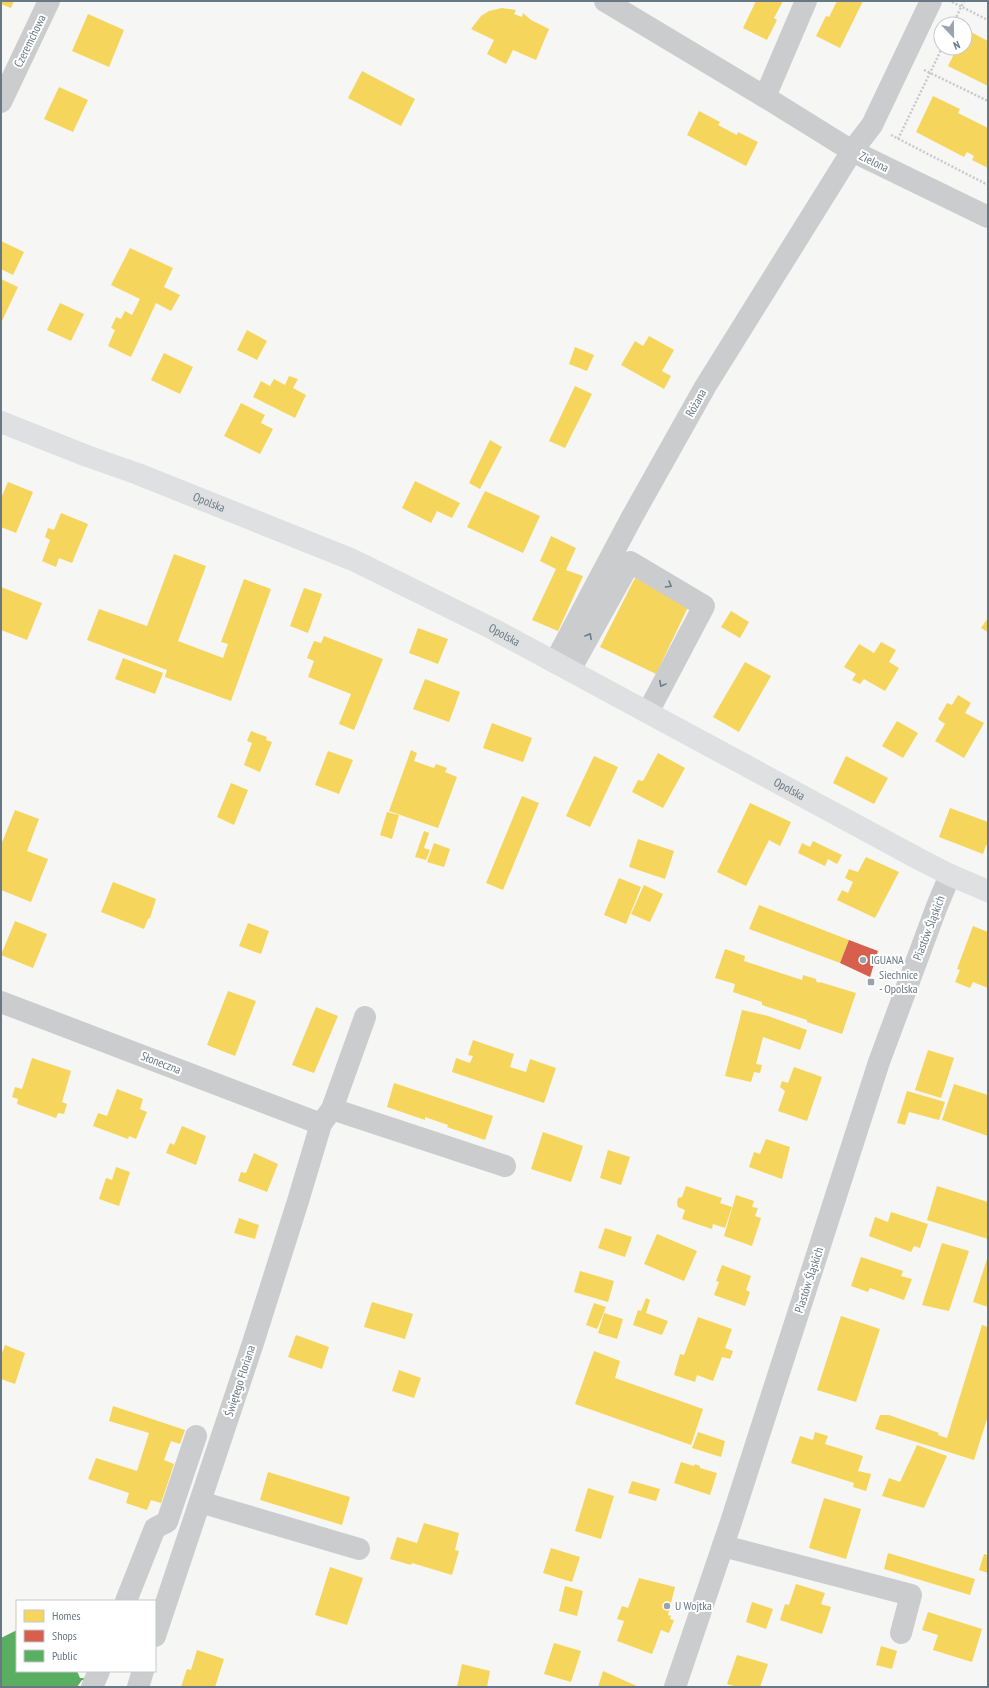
<svg xmlns="http://www.w3.org/2000/svg" width="989" height="1688" viewBox="0 0 989 1688" font-family="'PT Sans Narrow',sans-serif">
<rect width="100%" height="100%" fill="#f6f6f5"/>
<g fill="#f6d55c">
<path d="M1 1H14L11 8 1 4Z"/>
<path d="M756 1H783L774 18 777 20 767 40 743 28Z"/>
<path d="M837 1H863L840 48 816 36 826 16 829 17Z"/>
<path d="M502 8 516 10 514 14 522 17 523 13 531 20 549 29 536 60 513 50 506 64 487 54 494 40 471 29 481 16 489 11Z"/>
<path d="M88 14 124 30 109 67 72 51Z"/>
<path d="M967 30 988 41V86L948 66 957 48H965V33Z"/>
<path d="M362 71 415 99 401 126 348 98Z"/>
<path d="M59 87 88 100 73 132 44 119Z"/>
<path d="M933 96 960 109 958 113 988 128V168L972 160 974 156 967 152 964 157 916 132Z"/>
<path d="M699 111 720 122 718 125 737 135 738 132 758 142 746 166 687 135Z"/>
<path d="M1 241 24 252 13 275 1 269Z"/>
<path d="M130 248 173 268 164 287 180 295 171 311 156 303 131 357 108 346 115 330 111 328 116 317 121 319 125 311 132 315 140 299 111 285Z"/>
<path d="M1 279 18 287 1 323Z"/>
<path d="M60 303 84 314 71 341 47 330Z"/>
<path d="M247 330 267 341 257 360 237 350Z"/>
<path d="M649 336 674 350 662 371 671 376 664 389 621 365 635 341 643 346Z"/>
<path d="M575 347 594 355 587 371 569 364Z"/>
<path d="M164 353 193 367 180 394 151 380Z"/>
<path d="M289 376 298 379 293 388 306 395 295 418 253 397 261 381 270 386 274 379 285 385Z"/>
<path d="M575 386 592 394 565 448 549 441Z"/>
<path d="M241 403 265 415 261 423 273 429 260 454 224 436Z"/>
<path d="M490 440 502 447 480 489 469 483Z"/>
<path d="M415 481 460 503 452 518 437 511 431 523 402 508Z"/>
<path d="M8 482 33 492 16 533 1 527V498Z"/>
<path d="M485 491 540 516 523 553 467 527Z"/>
<path d="M61 513 88 524 72 563 59 558 56 567 42 561 50 540 45 537 48 528 54 530Z"/>
<path d="M551 536 576 548 566 570 583 576 558 631 532 620 556 569 540 561Z"/>
<path d="M174 554 206 566 178 641 223 658 228 644 221 642 244 579 271 589 231 701 165 677 167 670 87 640 99 609 147 626Z"/>
<path d="M635 578 689 605 656 674 600 647Z"/>
<path d="M1 587 42 603 27 640 1 630Z"/>
<path d="M304 588 322 594 308 633 290 626Z"/>
<path d="M731 611 749 622 740 638 721 627Z"/>
<path d="M988 618V632L981 628Z"/>
<path d="M418 628 448 639 438 664 409 653Z"/>
<path d="M324 636 383 659 354 730 339 724 351 694 308 677 314 661 307 658 314 641 321 643Z"/>
<path d="M881 642 896 650 889 662 899 668 885 691 864 679 860 684 852 680 856 674 844 667 859 644 874 653Z"/>
<path d="M123 658 163 673 155 694 115 679Z"/>
<path d="M745 662 771 676 739 732 713 717Z"/>
<path d="M425 679 460 692 449 722 413 709Z"/>
<path d="M958 695 971 703 965 713 984 723 964 758 935 741 945 724 938 719 947 703 952 705Z"/>
<path d="M897 721 918 733 903 758 882 746Z"/>
<path d="M492 723 532 738 523 762 483 748Z"/>
<path d="M251 731 267 737 266 740 272 742 260 772 244 765 252 743 247 741Z"/>
<path d="M411 750 417 753 414 761 434 768 436 764 447 768 445 772 457 777 438 828 389 811Z"/>
<path d="M328 751 353 760 339 794 315 785Z"/>
<path d="M658 753 685 768 663 808 632 792 638 780 643 781Z"/>
<path d="M594 756 618 767 590 827 566 816Z"/>
<path d="M846 756 888 778 874 804 833 783Z"/>
<path d="M231 783 248 790 234 825 217 817Z"/>
<path d="M522 796 539 803 503 890 486 883Z"/>
<path d="M750 803 791 822 780 846 769 840 746 886 717 872Z"/>
<path d="M950 808 988 822V846L986 845 983 854 939 837Z"/>
<path d="M15 810 39 819 27 851 48 859 31 902 1 890V845Z"/>
<path d="M387 812 399 815 392 839 380 835Z"/>
<path d="M424 831 429 833 424 848 430 850 426 860 415 857Z"/>
<path d="M638 839 674 851 665 879 629 867Z"/>
<path d="M813 841 842 855 837 864 828 859 825 866 798 853 802 843 810 847Z"/>
<path d="M434 843 450 849 444 867 427 862Z"/>
<path d="M866 857 899 872 875 918 837 900 842 890 848 893 853 882 845 878 849 869 858 872Z"/>
<path d="M619 878 641 887 626 924 604 915Z"/>
<path d="M113 882 156 899 150 918 148 919 144 929 101 912Z"/>
<path d="M644 885 663 894 650 922 631 914Z"/>
<path d="M759 905 849 940 840 963 749 929Z"/>
<path d="M15 921 47 934 33 968 1 955Z"/>
<path d="M248 923 269 931 261 954 239 946Z"/>
<path d="M973 926 988 932V988L973 982 970 988 955 982 960 970 957 969Z"/>
<path d="M725 949 745 956 744 961 802 980 803 975 816 979V981L819 983 820 982 856 993 842 1034 807 1022V1020L762 1005V1002L733 992 735 984 715 978Z"/>
<path d="M228 991 256 1001 235 1056 207 1045Z"/>
<path d="M316 1007 338 1016 314 1073 292 1065Z"/>
<path d="M742 1010 768 1016 807 1030 800 1050 763 1037 756 1064 762 1065 760 1073 754 1072 751 1082 725 1076Z"/>
<path d="M473 1040 514 1054 510 1067 526 1072 530 1059 556 1068 544 1103 452 1072 456 1058 470 1063 473 1056 468 1055Z"/>
<path d="M928 1050 954 1058 941 1098 915 1090Z"/>
<path d="M32 1058 71 1071 62 1102 67 1104 64 1114 58 1113 56 1118 17 1104 18 1099 12 1097 15 1087 22 1089Z"/>
<path d="M794 1067 822 1077 807 1121 778 1111 785 1091 780 1087 782 1081 788 1083Z"/>
<path d="M394 1083 493 1116 485 1140 447 1127 448 1125 425 1117V1120L387 1107Z"/>
<path d="M954 1084 988 1095V1136L942 1120Z"/>
<path d="M117 1089 143 1099 140 1109 147 1112 136 1139 129 1136 128 1139 93 1126 98 1113 107 1116Z"/>
<path d="M907 1091 945 1102 939 1120 909 1112 905 1125 897 1123Z"/>
<path d="M182 1126 206 1136 196 1165 166 1153 170 1143 174 1145Z"/>
<path d="M543 1132 583 1146 571 1182 531 1169Z"/>
<path d="M766 1139 790 1147 782 1179 749 1167 754 1152 760 1154Z"/>
<path d="M608 1150 630 1157 621 1185 600 1178Z"/>
<path d="M254 1153 278 1164 267 1192 238 1181 241 1172 246 1173Z"/>
<path d="M116 1167 130 1172 119 1206 99 1199 106 1178 112 1180Z"/>
<path d="M686 1186 722 1198 720 1203 732 1207 725 1228 713 1224 712 1229 682 1219 685 1210 678 1207 677 1203 678 1198 682 1197Z"/>
<path d="M937 1186 988 1202V1239L927 1220Z"/>
<path d="M736 1195 754 1201 752 1207 758 1208 755 1216 761 1218 752 1246 724 1236Z"/>
<path d="M891 1212 928 1224 920 1248 914 1246 911 1252 869 1236 875 1217 888 1222Z"/>
<path d="M239 1218 259 1225 255 1239 234 1233Z"/>
<path d="M605 1228 632 1237 625 1257 598 1248Z"/>
<path d="M657 1234 697 1251 684 1281 644 1264Z"/>
<path d="M942 1243 969 1251 949 1311 922 1305Z"/>
<path d="M988 1256V1307L973 1302Z"/>
<path d="M861 1257 903 1271 901 1276 912 1279 904 1300 870 1288 868 1292 851 1286Z"/>
<path d="M722 1265 751 1276 746 1290 750 1292 745 1306 714 1295 719 1282 716 1281Z"/>
<path d="M580 1271 614 1281 608 1302 574 1292Z"/>
<path d="M646 1298 650 1300 646 1313 668 1321 662 1335 633 1325 638 1310 641 1311Z"/>
<path d="M372 1302 413 1314 405 1339 364 1327Z"/>
<path d="M594 1303 606 1307 597 1329 586 1325Z"/>
<path d="M604 1313 623 1319 617 1339 598 1333Z"/>
<path d="M841 1316 880 1329 856 1402 817 1390Z"/>
<path d="M698 1317 732 1329 725 1348 733 1351 730 1359 722 1357 713 1381 697 1375 695 1382 674 1375 680 1354 684 1355Z"/>
<path d="M982 1325 988 1327V1416L974 1460 875 1429 880 1415H889L939 1433 938 1435 947 1438Z"/>
<path d="M296 1335 329 1347 322 1369 288 1357Z"/>
<path d="M5 1345 25 1353 15 1384 1 1379V1356Z"/>
<path d="M594 1351 620 1361 615 1378 703 1409 691 1445 575 1404Z"/>
<path d="M399 1370 421 1378 414 1398 392 1391Z"/>
<path d="M113 1406 185 1430 180 1444 171 1441 164 1460 174 1464 161 1503 151 1500 147 1510 126 1503 129 1493 88 1479 96 1458 137 1471 149 1433 109 1421Z"/>
<path d="M698 1432 725 1441 721 1457 692 1448Z"/>
<path d="M815 1432 828 1436 825 1444 863 1456 858 1471 871 1474 866 1491 853 1487 854 1483 791 1463 800 1436 813 1440Z"/>
<path d="M917 1445 947 1456 924 1508 882 1496 889 1478 900 1482Z"/>
<path d="M681 1462 694 1466 695 1464 700 1466V1468L717 1473 710 1495 674 1483Z"/>
<path d="M268 1472 350 1497 342 1525 260 1500Z"/>
<path d="M632 1481 660 1489 656 1501 628 1493Z"/>
<path d="M588 1488 614 1496 601 1539 575 1531Z"/>
<path d="M824 1498 861 1509 846 1559 809 1548Z"/>
<path d="M424 1523 459 1533 455 1550 459 1551 452 1575 412 1563 411 1565 390 1559 397 1537 417 1543Z"/>
<path d="M551 1548 580 1557 572 1582 543 1573Z"/>
<path d="M888 1553 975 1579 970 1595 884 1569Z"/>
<path d="M984 1554 988 1555V1573L979 1570Z"/>
<path d="M330 1567 363 1578 347 1625 315 1615Z"/>
<path d="M639 1578 675 1587 668 1615 671 1616 670 1619 674 1620 669 1633 661 1630 652 1654 617 1641 624 1621 617 1619 622 1606 628 1608Z"/>
<path d="M796 1584 825 1593 821 1604 831 1607 822 1634 780 1620 785 1604 789 1605Z"/>
<path d="M565 1586 583 1591 577 1616 559 1611Z"/>
<path d="M752 1602 773 1609 766 1629 746 1622Z"/>
<path d="M928 1612 982 1629 972 1662 933 1650 938 1635 922 1630Z"/>
<path d="M554 1643 581 1651 571 1682 544 1674Z"/>
<path d="M881 1646 897 1651 892 1669 876 1665Z"/>
<path d="M197 1650 224 1659 215 1687H181L187 1669 191 1670Z"/>
<path d="M737 1655 768 1664 760 1687H737L727 1684Z"/>
<path d="M462 1664 490 1671 487 1687H457Z"/>
<path d="M603 1671 639 1687H598Z"/>
</g>
<path fill="#d6604d" d="M849 940 878 951 870 977 840 963Z"/>
<path fill="#5aae61" d="M17 1630V1671H77L80 1678H85V1680H82L77 1687H1V1638Z"/>
<g fill="none" stroke-linecap="round" stroke-linejoin="round">
<g stroke="#c8c9ca" stroke-width="2.5" stroke-dasharray="2 2" stroke-linecap="butt">
<path d="M952 2 988 20"/>
<path d="M953 24 964 1"/>
<path d="M924 70 988 101"/>
<path d="M891 135 988 185"/>
<path d="M898 139 942 48"/>
</g>
<g stroke="#cbcccd" stroke-width="22">
<path d="M605 1 765 97 852 151 988 217"/>
<path d="M765 97 806 1"/>
<path d="M1 102 49 1"/>
<path d="M555 662 632 517 705 387 852 151 872 125 931 1"/>
<path d="M570 670 630 562 704 606 648 712"/>
<path d="M1 1002 321 1124"/>
<path d="M332 1109 505 1166"/>
<path d="M200 1502 359 1549"/>
<path d="M723 1546 911 1595 901 1633"/>
<path d="M126 1601 155 1528 167 1522 196 1436"/>
<path d="M155 1636 253 1343 298 1201 321 1124 332 1109 365 1017"/>
<path d="M92 1687 99 1671"/>
<path d="M138 1687 143 1671"/>
<path d="M675 1687 731 1522 879 1062 937 906 950 875"/>
</g>
<path stroke="#dfe0e1" stroke-width="22" id="s1" d="M1 422 87 456 138 474 353 560 493 629 917 858 950 875 988 891"/>
</g>
<defs><path id="oneway-chevron" d="M-2-3.5L2.5 0L-2 3.5" fill="none" stroke-width="1.6" stroke-linecap="round" stroke-linejoin="round"/></defs>
<g stroke="#6c7c88">
<use href="#oneway-chevron" transform="translate(669 585) rotate(30)"/>
<use href="#oneway-chevron" transform="translate(589 636) rotate(-61)"/>
<use href="#oneway-chevron" transform="translate(662 684) rotate(118)"/>
</g>
<g fill="#99a4ac" stroke="#fff" stroke-width="1.5">
<circle cx="863" cy="960" r="4"/>
<rect x="867" y="978" width="8" height="8" rx="2"/>
<circle cx="667" cy="1606" r="4"/>
</g>
<g text-anchor="middle" stroke-width="4" stroke-linejoin="round" paint-order="stroke">
<g font-size="12" fill="#677884" stroke="#fff">
<text transform="translate(30 41) rotate(-64)" y="4">Czeremchowa</text>
<text transform="translate(874 162) rotate(26)" y="4">Zielona</text>
<text transform="translate(696 403) rotate(-61)" y="4">Różana</text>
<text dy="4" stroke="none"><textPath href="#s1" startOffset="223">Opolska</textPath></text>
<text dy="4" stroke="none"><textPath href="#s1" startOffset="547">Opolska</textPath></text>
<text dy="4" stroke="none"><textPath href="#s1" startOffset="871">Opolska</textPath></text>
<text transform="translate(929 928) rotate(-69)" y="4">Piastów Śląskich</text>
<text transform="translate(161 1063) rotate(21)" y="4">Słoneczna</text>
<text transform="translate(809 1280) rotate(-72)" y="4">Piastów Śląskich</text>
<text transform="translate(240 1381) rotate(-72)" y="4">Świętego Floriana</text>
</g>
<g font-size="12" fill="#677884" stroke="#fff" text-anchor="start">
<text x="871" y="964">IGUANA</text>
<text x="879" y="979">Siechnice<tspan x="879" dy="14">- Opolska</tspan></text>
<text x="675" y="1610">U Wojtka</text>
</g>
</g>
<rect width="989" height="1688" fill="none" stroke="#677884" stroke-width="4"/>
<rect x="16" y="1600" width="140" height="72" fill="#ffffff" stroke="#c2c9ce"/>
<rect x="24" y="1610" width="20" height="12" fill="#f6d55c" stroke="#c2c9ce"/>
<text x="52" y="1620" font-size="12" fill="#677884">Homes</text>
<rect x="24" y="1630" width="20" height="12" fill="#d6604d" stroke="#c2c9ce"/>
<text x="52" y="1640" font-size="12" fill="#677884">Shops</text>
<rect x="24" y="1650" width="20" height="12" fill="#5aae61" stroke="#c2c9ce"/>
<text x="52" y="1660" font-size="12" fill="#677884">Public</text>
<g transform="translate(953 36) rotate(158)"><circle r="19" fill="#ffffff" stroke="#c2c9ce"/>
<path d="M0-3L7 15L0 10L-7 15Z" fill="#99a4ac"/>
<text y="-6" font-size="11" font-weight="bold" text-anchor="middle" fill="#677884">N</text>
</g>
</svg>
